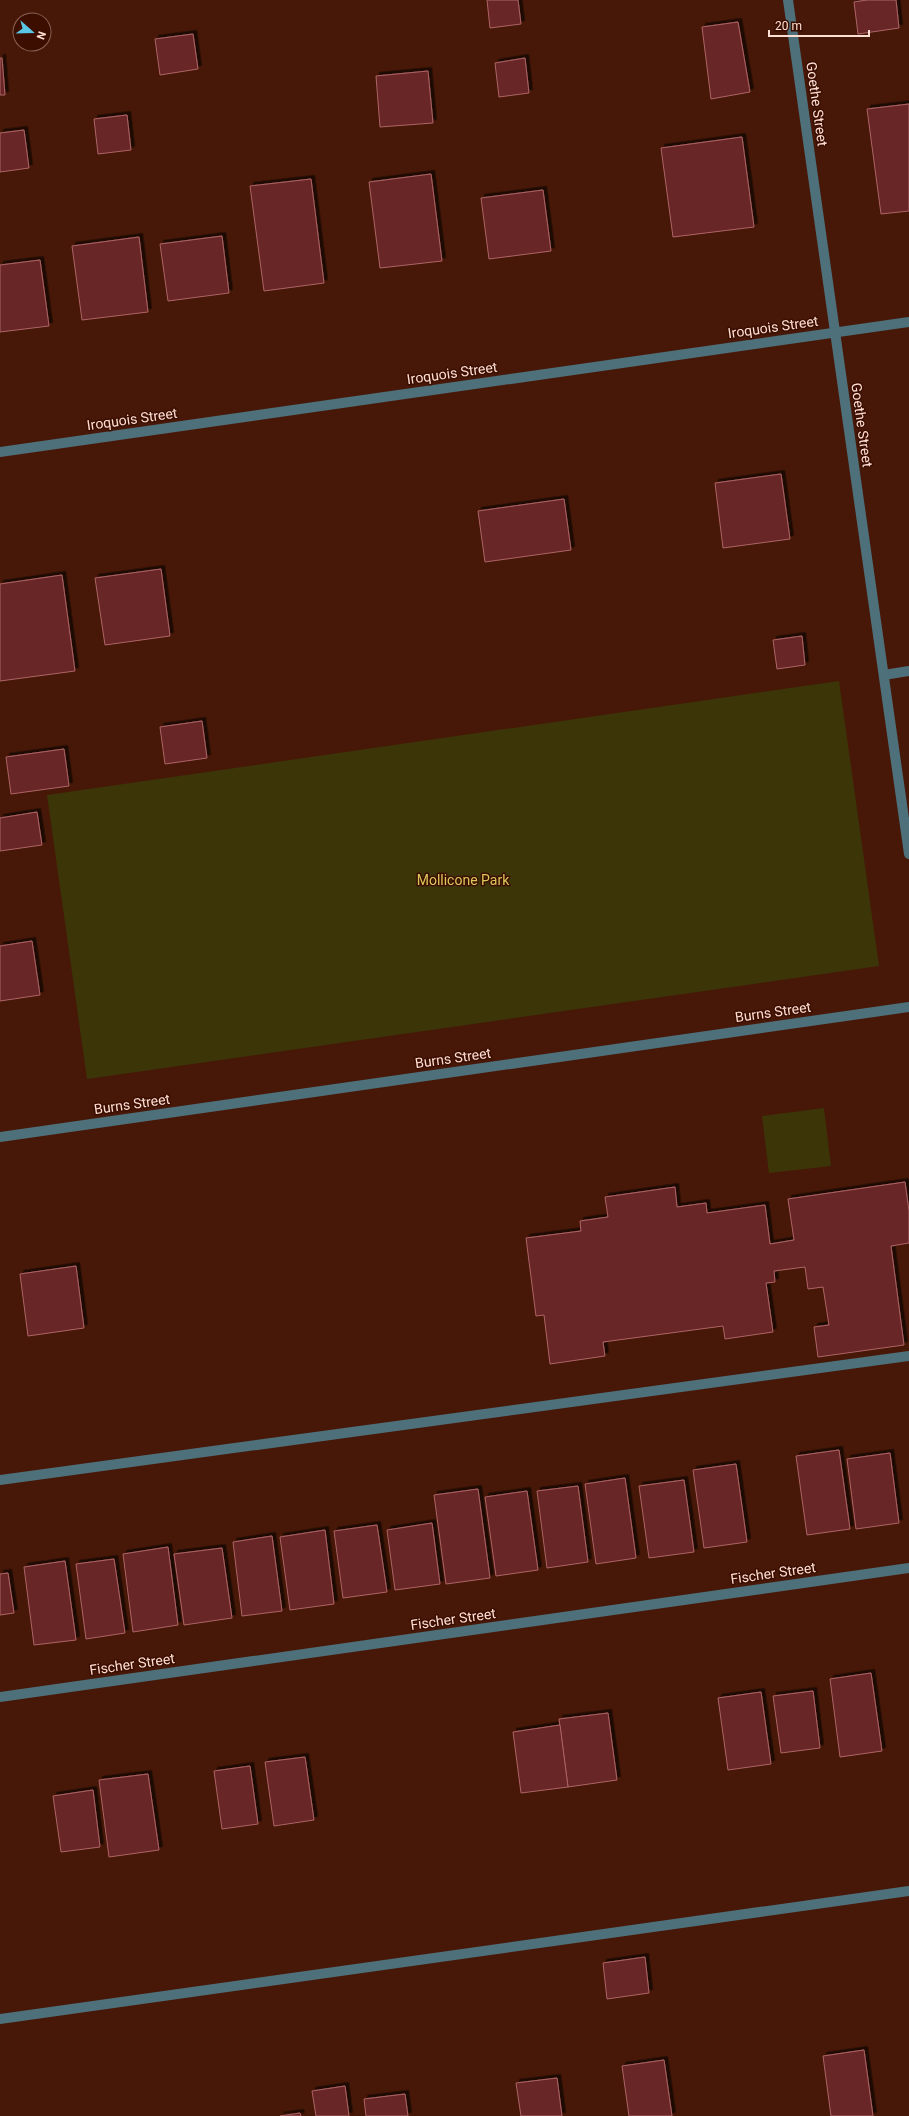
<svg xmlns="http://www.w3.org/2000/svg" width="909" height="2116" viewBox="0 0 909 2116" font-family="Roboto,sans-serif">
<defs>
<filter id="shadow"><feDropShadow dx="3.5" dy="-3.5" stdDeviation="0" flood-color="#0009"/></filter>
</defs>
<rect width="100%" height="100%" fill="#471807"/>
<g fill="#3c3508">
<path d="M839 681 879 966 87 1079 47 795Z"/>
<path d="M824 1108 831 1166 769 1173 762 1116Z"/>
</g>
<g fill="#672528" stroke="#ae6465" filter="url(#shadow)">
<path d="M487 0H518L521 24 490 28Z"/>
<path d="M867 0H896L899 28 858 34 854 2Z"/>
<path d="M738 22 750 92 711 99 702 27Z"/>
<path d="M193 34 198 69 160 75 155 39Z"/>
<path d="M0 58H2L5 95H0Z"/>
<path d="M525 58 529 93 499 97 495 63Z"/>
<path d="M428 71 433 123 380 127 376 76Z"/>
<path d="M909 104V211L881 214 867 109Z"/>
<path d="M127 115 131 150 98 154 94 119Z"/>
<path d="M24 130 29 168 0 172V133Z"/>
<path d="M742 137 754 227 673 237 661 148Z"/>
<path d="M431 174 442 261 380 268 369 182Z"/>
<path d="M311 179 324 283 264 291 250 186Z"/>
<path d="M543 190 551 251 489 259 481 198Z"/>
<path d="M222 236 229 293 168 301 160 244Z"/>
<path d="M139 237 148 312 82 320 72 246Z"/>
<path d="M40 260 49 326 0 332V265Z"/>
<path d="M781 474 790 539 723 548 715 483Z"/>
<path d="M564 499 571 550 485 562 478 511Z"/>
<path d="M161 569 170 636 105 645 95 578Z"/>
<path d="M62 575 75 671 0 681V584Z"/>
<path d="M802 636 805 665 777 669 773 640Z"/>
<path d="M202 721 207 758 165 764 160 727Z"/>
<path d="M64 749 69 786 11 794 6 757Z"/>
<path d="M37 812 42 845 0 851V818Z"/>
<path d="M32 941 40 995 0 1001V946Z"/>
<path d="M905 1182 909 1211V1243L891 1246 904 1345 818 1357 814 1327 829 1325 823 1287 808 1289 805 1267 774 1271 775 1282 766 1283 773 1332 725 1339 723 1326 603 1342 605 1356 550 1364 544 1315 536 1316 526 1238 581 1231 580 1221 608 1217 605 1197 675 1187 677 1207 706 1203 707 1213 765 1205 770 1244 794 1240 788 1199Z"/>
<path d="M76 1266 84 1328 28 1336 20 1274Z"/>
<path d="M839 1450 850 1529 807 1535 796 1456Z"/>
<path d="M890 1453 899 1523 856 1529 847 1459Z"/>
<path d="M736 1464 747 1542 704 1548 693 1470Z"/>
<path d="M625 1478 636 1558 596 1564 585 1484Z"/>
<path d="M684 1480 694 1552 649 1558 639 1486Z"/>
<path d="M578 1486 588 1562 547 1568 537 1491Z"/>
<path d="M478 1489 490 1578 446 1584 434 1495Z"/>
<path d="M527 1491 538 1570 496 1576 485 1497Z"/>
<path d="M432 1523 440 1584 395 1590 387 1530Z"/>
<path d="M377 1525 387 1592 343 1598 334 1531Z"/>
<path d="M325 1530 334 1604 290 1610 280 1537Z"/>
<path d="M272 1536 282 1611 242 1616 233 1542Z"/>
<path d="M168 1547 178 1625 133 1632 123 1554Z"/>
<path d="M222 1548 232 1618 184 1625 174 1554Z"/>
<path d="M114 1559 125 1633 86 1639 76 1564Z"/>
<path d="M65 1561 76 1640 34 1645 24 1567Z"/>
<path d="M8 1573 14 1613 0 1615V1574Z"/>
<path d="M871 1673 882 1751 840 1757 830 1679Z"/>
<path d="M813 1691 820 1748 781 1753 773 1696Z"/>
<path d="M761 1692 771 1764 728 1770 718 1698Z"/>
<path d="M608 1713 617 1780 568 1787 559 1719Z"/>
<path d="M560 1725 568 1787 521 1793 513 1732Z"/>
<path d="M305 1757 314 1820 274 1826 265 1762Z"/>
<path d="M250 1766 258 1824 222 1829 214 1771Z"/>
<path d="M148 1774 159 1850 109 1857 99 1780Z"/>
<path d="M93 1790 100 1847 61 1852 53 1796Z"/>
<path d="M645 1957 649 1993 607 1999 603 1963Z"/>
<path d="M864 2050 873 2116H831L823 2056Z"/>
<path d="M664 2060 672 2116H629L622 2066Z"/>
<path d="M557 2078 562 2116H521L516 2083Z"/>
<path d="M345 2086 349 2116H316L312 2091Z"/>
<path d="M405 2094 408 2116H366L364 2099Z"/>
<path d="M300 2113 301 2116H280Z"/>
</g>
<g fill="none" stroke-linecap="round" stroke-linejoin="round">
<g stroke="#4d707b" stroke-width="10">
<path d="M884 675 909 671"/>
<path d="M0 1480 909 1356"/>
<path d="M0 2019 909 1891"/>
</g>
<g stroke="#4d707b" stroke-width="10">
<path d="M788 0 909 854"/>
<path d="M0 452 909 322"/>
<path d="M0 1137 909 1007"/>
<path d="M0 1697 909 1568"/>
</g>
</g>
<g text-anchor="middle" stroke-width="3" stroke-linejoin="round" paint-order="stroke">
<g font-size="14" fill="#ffdfd4" stroke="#3b0e00">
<text transform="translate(817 104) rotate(82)" y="5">Goethe Street</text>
<text transform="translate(773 327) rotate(-8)" y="5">Iroquois Street</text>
<text transform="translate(452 373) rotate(-8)" y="5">Iroquois Street</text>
<text transform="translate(132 419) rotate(-8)" y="5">Iroquois Street</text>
<text transform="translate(862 425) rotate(82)" y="5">Goethe Street</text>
<text transform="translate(773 1012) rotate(-8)" y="5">Burns Street</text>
<text transform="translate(453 1058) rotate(-8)" y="5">Burns Street</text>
<text transform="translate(132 1104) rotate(-8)" y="5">Burns Street</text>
<text transform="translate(773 1573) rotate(-8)" y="5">Fischer Street</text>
<text transform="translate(453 1619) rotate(-8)" y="5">Fischer Street</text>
<text transform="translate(132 1664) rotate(-8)" y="5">Fischer Street</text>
</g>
<g font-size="14" fill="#dbc95b" stroke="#3b0e00">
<text x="463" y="885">Mollicone Park</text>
</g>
</g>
<g transform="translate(32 32) rotate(110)"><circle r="19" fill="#3b0e00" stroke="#896255"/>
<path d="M0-3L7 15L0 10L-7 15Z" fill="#5bc7e7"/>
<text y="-6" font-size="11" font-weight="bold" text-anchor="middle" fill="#ffdfd4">N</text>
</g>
<path d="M769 30v6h100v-6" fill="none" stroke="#ffdfd4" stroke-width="2"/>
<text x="775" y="30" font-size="12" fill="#ffdfd4" stroke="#3b0e00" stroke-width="3" paint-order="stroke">20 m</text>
</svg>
